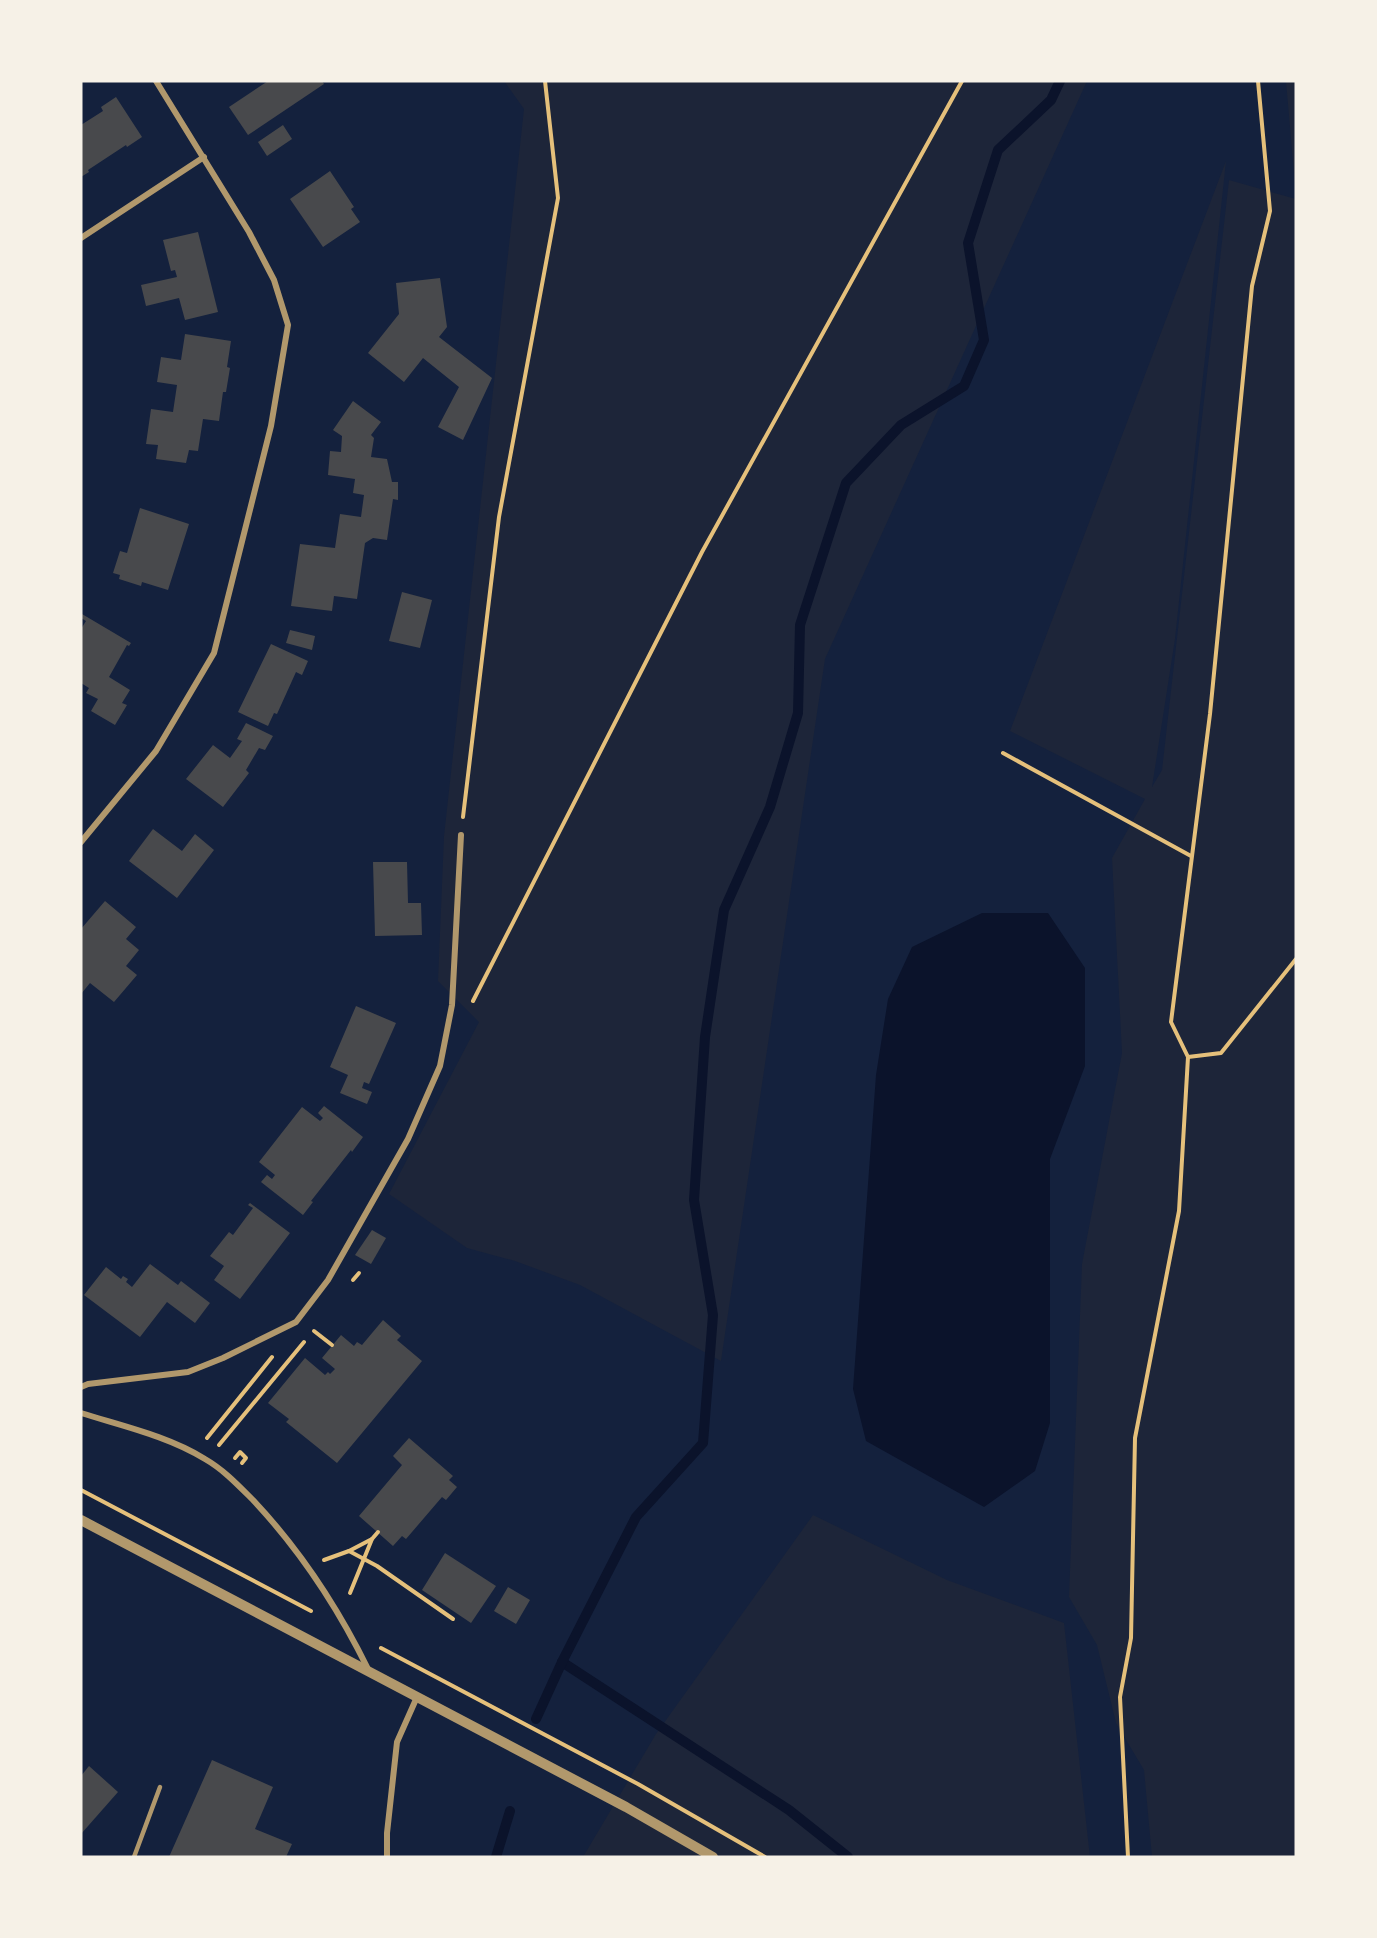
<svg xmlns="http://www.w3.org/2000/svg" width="1377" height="1938" viewBox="0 0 1377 1938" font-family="'Alegreya Sans',sans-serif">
<rect width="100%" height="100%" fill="#14213d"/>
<g fill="#1d2539">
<path d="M504 81H1087L825 659 721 1361 580 1285 515 1261 467 1248 389 1194 479 1022 438 981 444 836 524 109Z"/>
<path d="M1286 81H1296V197Z"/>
<path d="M1226 161 1175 639 1152 787 1162 770 1229 180 1296 199V1857H1152L1144 1770 1116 1723 1097 1645 1069 1597 1082 1264 1122 1053 1112 858 1145 799 1010 731Z"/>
<path d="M813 1515 947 1580 1064 1623 1090 1857H583L656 1734Z"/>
</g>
<path fill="#0b132b" d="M982 913H1048L1085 968V1066L1050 1159V1423L1035 1471 984 1507 866 1441 853 1389 876 1075 888 999 912 947Z"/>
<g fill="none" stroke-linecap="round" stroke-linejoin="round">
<g stroke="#0b132b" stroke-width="10">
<path d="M562 1662 789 1810 848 1857"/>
<path d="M536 1719 562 1662 636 1517 703 1443 713 1315 694 1200 705 1037 724 910 770 807 798 713 800 625 846 483 901 425 964 386 984 340 968 243 998 150 1051 100 1060 81"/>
<path d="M496 1857 510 1811"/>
</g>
</g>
<g fill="#48494c">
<path d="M268 81H322L324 84 248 135 229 107Z"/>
<path d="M116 97 142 137 127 147 126 145 88 170 89 172 81 177V125L103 111 101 107Z"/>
<path d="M283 125 292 139 267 156 258 142Z"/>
<path d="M330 171 354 207 351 209 360 222 323 247 290 199Z"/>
<path d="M198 232 218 312 185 320 179 298 146 306 141 285 177 277 175 270 171 271 163 240Z"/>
<path d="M440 278 447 327 439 337 492 378 463 440 438 427 459 387 423 358 404 382 368 353 399 314 396 283Z"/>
<path d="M185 334 231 341 227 367 230 368 226 392H223L219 421 203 419 198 451 189 450 186 463 156 459 158 445 146 444 151 409 173 412 177 385 157 382 161 357 181 360Z"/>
<path d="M353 401 381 422 371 435 374 438 371 457 387 459 392 482H398V500L393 499 387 540 373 538 365 543 357 599 334 596 332 611 291 606 300 544 335 548 340 514 361 517 364 495 353 493 355 479 328 475 330 451 341 452 342 436 333 430Z"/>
<path d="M140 508 189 524 168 590 142 582 141 586 119 579 120 575 113 573 120 551 127 553Z"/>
<path d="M402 592 432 600 420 648 389 641Z"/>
<path d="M82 614 131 643 129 646 127 645 109 677 130 690 122 703 127 705 115 725 91 711 98 699 86 693 89 688 81 683V629L86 621 81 618Z"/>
<path d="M290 630 315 636 312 650 286 643Z"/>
<path d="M271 644 308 661 302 675 296 672 277 714 274 713 268 726 238 712Z"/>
<path d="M246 723 273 736 265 750 259 748 246 770 249 773 223 807 186 779 213 745 230 758 242 741 237 739Z"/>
<path d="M153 829 182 851 195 834 214 850 177 898 129 861Z"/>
<path d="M373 862H407L408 903H421L422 935 375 936Z"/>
<path d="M105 901 136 927 126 939 139 950 126 966 137 975 114 1002 90 983 81 994V929Z"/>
<path d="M356 1006 396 1023 369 1084 364 1082 362 1088 372 1092 367 1104 340 1093 348 1075 330 1067Z"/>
<path d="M324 1106 363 1137 352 1152 351 1150 311 1201 313 1202 303 1215 261 1182 267 1175 272 1179 275 1175 259 1162 302 1107 320 1121 323 1118 318 1113Z"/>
<path d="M250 1203 290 1233 240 1299 214 1280 224 1266 210 1256 229 1232 233 1235 253 1208 248 1205Z"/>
<path d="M372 1230 386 1238 371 1264 355 1255Z"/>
<path d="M150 1264 178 1285 181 1281 210 1303 195 1323 167 1302 140 1337 84 1295 106 1267 121 1279 123 1276 128 1279 126 1282 132 1287Z"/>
<path d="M383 1320 401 1336 397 1340 422 1361 337 1463 286 1422 289 1419 268 1403 305 1358 325 1375 328 1372 330 1374 335 1369 322 1358 341 1335 354 1346 357 1342 362 1345Z"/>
<path d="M409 1438 453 1476 449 1480 457 1487 446 1500 442 1497 406 1539 402 1536 393 1546 359 1516 402 1465 393 1456Z"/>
<path d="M445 1553 496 1586 471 1623 422 1590Z"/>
<path d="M508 1587 530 1600 516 1624 494 1611Z"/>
<path d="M212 1760 273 1787 255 1829 292 1844 286 1857H169Z"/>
<path d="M89 1766 118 1792 81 1834V1776Z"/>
</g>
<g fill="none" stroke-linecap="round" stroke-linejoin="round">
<g stroke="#e5c07b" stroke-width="4">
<path d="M1003 753 1191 856"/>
<path d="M463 817 499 517 558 198 545 81"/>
<path d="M473 1001 702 552 962 81"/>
<path d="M1188 1057 1221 1053 1296 959"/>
<path d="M353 1280 359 1273"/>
<path d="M314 1331 332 1345"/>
<path d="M207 1438 272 1357"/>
<path d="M219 1445 304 1342"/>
<path d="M235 1458 240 1452 246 1458 242 1463"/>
<path d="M81 1490 311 1611"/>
<path d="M349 1551 377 1566 453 1619"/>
<path d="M324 1560 349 1551 372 1539"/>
<path d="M350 1593 372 1539 378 1532"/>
<path d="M381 1648 638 1784 765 1857"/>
<path d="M1128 1857 1120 1697 1131 1638 1135 1438 1179 1211 1188 1057 1171 1022 1210 714 1252 286 1270 211 1258 81"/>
</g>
<path stroke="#b1986c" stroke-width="4.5" d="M134 1857 160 1787"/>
<g stroke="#b1986c" stroke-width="6">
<path d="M81 238 204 157"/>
<path d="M81 842 156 751 214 653 271 426 288 325 274 280 249 232 156 81"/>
<path d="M81 1387 88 1384 188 1372 223 1358 296 1322 328 1280 408 1139 440 1066 452 1005 461 835"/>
<path d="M81 1413C122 1426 168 1436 205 1459 224 1470 238 1485 253 1500 300 1550 338 1608 368 1669"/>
<path d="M387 1857V1833L397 1742 417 1697"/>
</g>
<path stroke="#b1986c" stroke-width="10" d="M81 1520 626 1807 713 1857"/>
</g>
<rect width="1377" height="1938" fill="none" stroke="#f6f1e7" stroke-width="165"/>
</svg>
